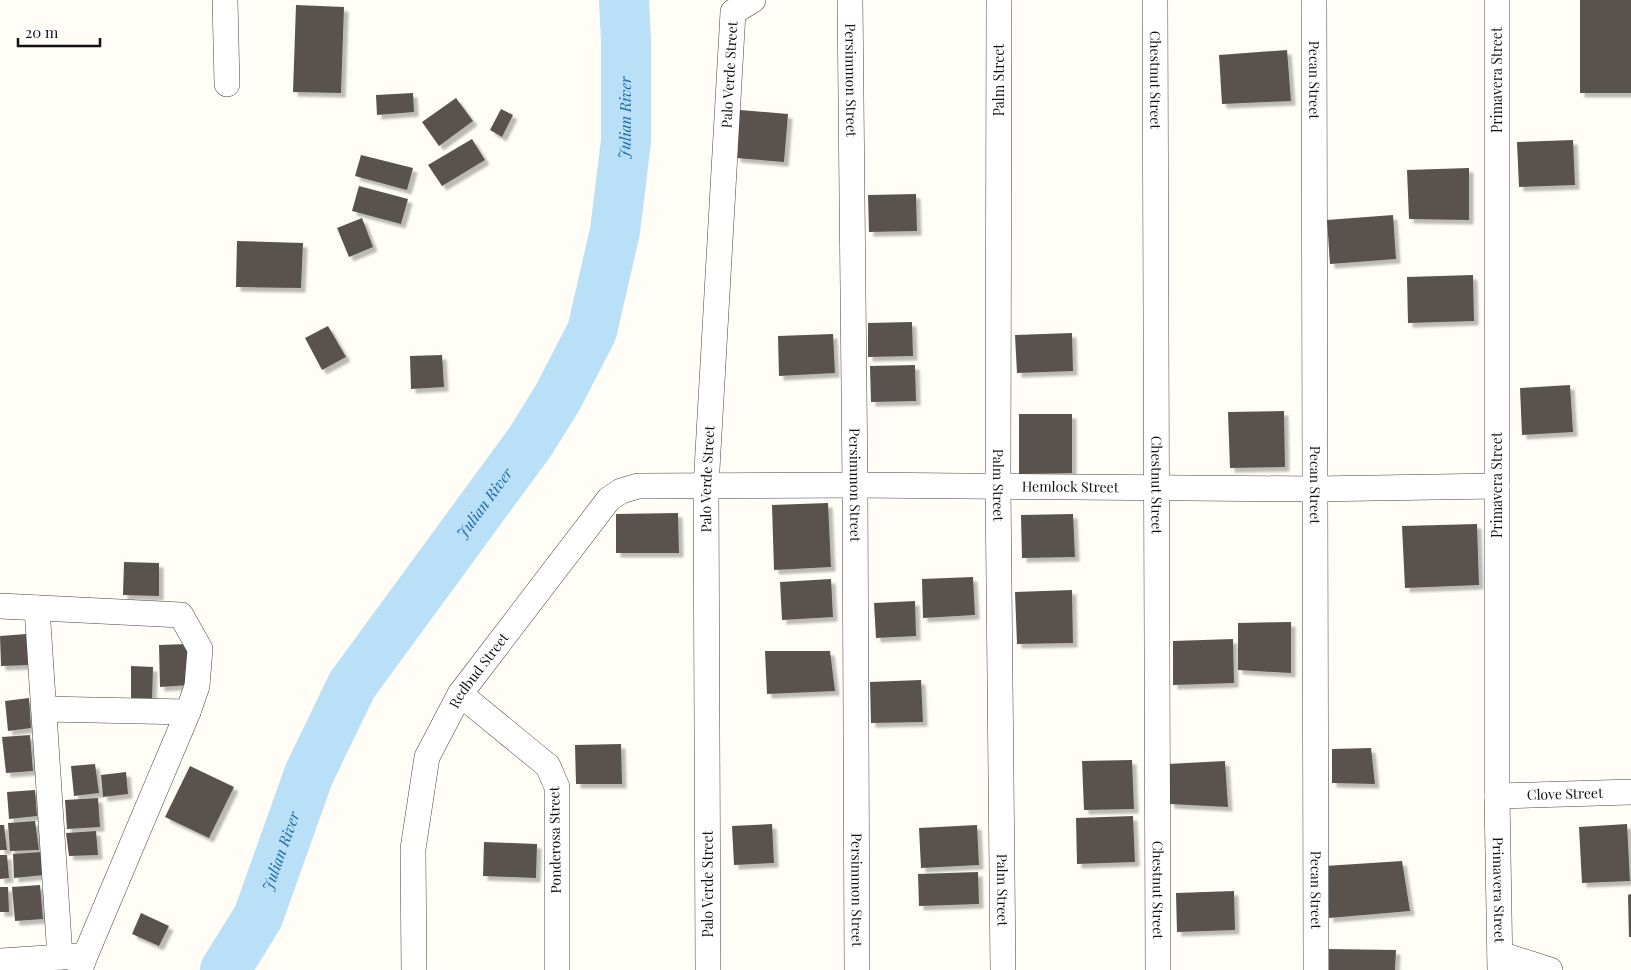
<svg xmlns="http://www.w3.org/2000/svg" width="1631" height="970" viewBox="0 0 1631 970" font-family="'Playfair Display',serif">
<defs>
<filter id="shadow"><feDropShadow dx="4.5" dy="4.5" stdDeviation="1" flood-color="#0004"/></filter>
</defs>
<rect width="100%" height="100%" fill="#fffdf5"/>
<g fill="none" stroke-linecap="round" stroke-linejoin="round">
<path stroke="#b9e0f7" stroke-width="50" id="s1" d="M225 970 258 917 309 774 352 685 530 442 558 397 592 331 615 231 626 141V41L624 0"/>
</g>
<g fill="#5a524d" filter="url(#shadow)">
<rect x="1580" y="0" width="51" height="93"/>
<path d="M296 5 344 7 341 93 293 92Z"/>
<path d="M1287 50 1291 101 1222 104 1219 55Z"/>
<path d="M413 93 414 112 377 115 376 95Z"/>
<path d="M456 98 473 121 439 146 422 122Z"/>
<path d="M501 109 513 115 502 137 490 130Z"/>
<path d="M740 110 788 114 784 162 736 158Z"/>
<path d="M472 139 485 160 442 186 428 165Z"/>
<path d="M1573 140 1575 185 1519 187 1517 142Z"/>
<path d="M361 155 413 168 407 190 355 176Z"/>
<path d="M1469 168V220L1409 219 1407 170Z"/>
<path d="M359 186 408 199 401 224 352 211Z"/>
<path d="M916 194 917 231 869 232 868 195Z"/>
<path d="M1393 215 1396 259 1330 264 1327 220Z"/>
<path d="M362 218 373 247 349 257 337 228Z"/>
<path d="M237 241 303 243 301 288 236 287Z"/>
<path d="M1473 275 1474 321 1408 323 1407 277Z"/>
<path d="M912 322 913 356 868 357V323Z"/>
<path d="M328 326 346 357 322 370 305 338Z"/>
<path d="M1072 333 1073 371 1017 373 1015 335Z"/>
<path d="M833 334 835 373 779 376 778 336Z"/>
<path d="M442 355 444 387 411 389 410 356Z"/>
<path d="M915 365 916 401 871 402 870 366Z"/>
<path d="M1570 385 1573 432 1522 435 1520 388Z"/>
<path d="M1284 411 1285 467 1230 468 1228 412Z"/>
<path d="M1019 414H1072V473L1019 474Z"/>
<path d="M828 503 831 567 774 570 772 505Z"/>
<path d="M678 513 679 553H616V514Z"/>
<path d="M1073 514 1075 557 1022 558 1021 515Z"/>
<path d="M1477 524 1479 585 1405 588 1402 526Z"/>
<path d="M124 562 159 563V596L123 595Z"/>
<path d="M973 577 975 615 923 618 922 579Z"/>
<path d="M831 579 833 617 782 620 780 582Z"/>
<path d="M1072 590 1073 643 1017 644 1015 592Z"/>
<path d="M915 601 916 636 876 638 874 603Z"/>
<path d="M1291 622V673L1238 670V623Z"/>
<path d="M26 634 29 665 1 666 0 636Z"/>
<path d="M1233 639 1234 683 1173 685V641Z"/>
<path d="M187 644 189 685 160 687 159 645Z"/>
<path d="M765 651H830L835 691 767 694Z"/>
<path d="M131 666 153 667 152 702H131Z"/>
<path d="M921 680 923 722 871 723 870 682Z"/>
<path d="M29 698 31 728 8 731 5 701Z"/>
<path d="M30 735 33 771 6 773 2 737Z"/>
<path d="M621 744 622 784H576L575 745Z"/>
<path d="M1371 748 1375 784 1332 783V749Z"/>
<path d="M1132 760 1134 809 1084 810 1082 761Z"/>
<path d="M1225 761 1228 807 1170 804 1167 764Z"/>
<path d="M95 764 99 793 74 796 71 766Z"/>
<path d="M190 766 234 787 209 838 165 817Z"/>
<path d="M126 772 128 794 103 797 101 775Z"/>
<path d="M35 790 37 816 9 819 7 792Z"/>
<path d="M98 798 100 827 67 829 65 800Z"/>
<path d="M1133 816 1135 862 1077 864 1076 818Z"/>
<path d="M35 821 39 850 10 851 8 823Z"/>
<path d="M772 824 774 863 734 865 732 826Z"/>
<path d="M1627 824 1630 881 1582 883 1579 827Z"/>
<path d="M0 825H4L7 850H0Z"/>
<path d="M977 825 979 865 921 868 919 828Z"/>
<path d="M96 831 98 855 69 856 66 833Z"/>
<path d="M484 842 537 844 536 878 483 876Z"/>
<path d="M41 852 44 875 14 878 13 854Z"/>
<path d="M0 855H7L9 878 0 879Z"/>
<path d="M1402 861 1410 911 1329 918 1325 866Z"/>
<path d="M978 872 979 904 919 906 918 874Z"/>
<path d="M40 885 43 919 15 921 12 887Z"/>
<path d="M0 887H8L9 912H0Z"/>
<path d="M1234 891 1235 930 1177 932 1176 893Z"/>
<path d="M1631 894V937H1629L1628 895Z"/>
<path d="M141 913 169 926 159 946 132 934Z"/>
<path d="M1328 949 1396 950 1395 970H1329Z"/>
</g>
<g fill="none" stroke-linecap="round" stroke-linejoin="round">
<g stroke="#444" stroke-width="26">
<g id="street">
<path d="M225 0 227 84"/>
<path id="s2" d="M850 0 855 485 857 970"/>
<path id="s3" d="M999 0 998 486 1003 970"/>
<path id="s4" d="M1155 0 1158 970"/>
<path id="s5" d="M1314 0 1316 970"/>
<path id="s6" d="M1497 0V796L1500 970"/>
<path d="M0 606 181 615 200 649 197 686 188 712 85 956 80 970"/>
<path d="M37 608 60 957"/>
<path d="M460 694 548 766 557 787V970"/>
<path d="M44 709 188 712"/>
<path id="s7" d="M1497 796 1631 792"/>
<path d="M1500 954 1550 970"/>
<path d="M0 961 77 956"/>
<path id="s8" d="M414 970 413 849 427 757 460 694 609 499 621 491 638 486 855 485 1314 489 1497 486"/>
<path id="s9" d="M708 970 706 487 733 12 753 0"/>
</g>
</g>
<use href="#street" stroke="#fff" stroke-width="25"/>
</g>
<g text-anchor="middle" stroke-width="5" stroke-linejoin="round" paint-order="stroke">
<g font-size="14" fill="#111" stroke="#fff">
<text dy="5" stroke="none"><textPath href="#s9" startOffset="896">Palo Verde Street</textPath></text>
<text dy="5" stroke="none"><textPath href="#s2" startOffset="80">Persimmon Street</textPath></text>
<text transform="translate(999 80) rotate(-90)" y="5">Palm Street</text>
<text dy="5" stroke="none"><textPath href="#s4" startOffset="80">Chestnut Street</textPath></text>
<text dy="5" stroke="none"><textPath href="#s5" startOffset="80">Pecan Street</textPath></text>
<text transform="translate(1497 80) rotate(-90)" y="5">Primavera Street</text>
<text dy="5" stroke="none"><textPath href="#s9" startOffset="491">Palo Verde Street</textPath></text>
<text dy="5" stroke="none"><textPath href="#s2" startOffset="485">Persimmon Street</textPath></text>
<text dy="5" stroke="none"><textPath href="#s3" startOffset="485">Palm Street</textPath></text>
<text dy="5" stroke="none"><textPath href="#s4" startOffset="485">Chestnut Street</textPath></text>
<text dy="5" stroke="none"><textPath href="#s5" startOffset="485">Pecan Street</textPath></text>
<text transform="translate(1497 485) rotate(-90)" y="5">Primavera Street</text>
<text dy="5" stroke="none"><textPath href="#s8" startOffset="995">Hemlock Street</textPath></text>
<text dy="5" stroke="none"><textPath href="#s8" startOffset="315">Redbud Street</textPath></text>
<text dy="5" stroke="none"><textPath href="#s7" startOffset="68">Clove Street</textPath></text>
<text transform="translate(555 840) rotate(-91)" y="5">Ponderosa Street</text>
<text transform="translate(708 884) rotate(-90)" y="5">Palo Verde Street</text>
<text dy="5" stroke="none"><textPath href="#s2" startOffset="890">Persimmon Street</textPath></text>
<text dy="5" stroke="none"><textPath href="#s3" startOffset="890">Palm Street</textPath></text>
<text dy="5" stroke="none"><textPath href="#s4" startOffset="890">Chestnut Street</textPath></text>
<text dy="5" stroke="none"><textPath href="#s5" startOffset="890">Pecan Street</textPath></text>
<text dy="5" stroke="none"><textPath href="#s6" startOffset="890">Primavera Street</textPath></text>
</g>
<g font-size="15" font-style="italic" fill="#1768a6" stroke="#fff">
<text dy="5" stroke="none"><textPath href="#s1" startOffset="958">Julian River</textPath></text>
<text dy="5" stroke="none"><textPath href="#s1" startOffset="538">Julian River</textPath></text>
<text dy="5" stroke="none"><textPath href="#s1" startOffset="132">Julian River</textPath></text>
</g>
</g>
<path d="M18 38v8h82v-8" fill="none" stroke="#111111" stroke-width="2.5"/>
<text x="25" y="38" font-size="15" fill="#111111" stroke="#ffffff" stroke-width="4" paint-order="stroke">20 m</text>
</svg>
